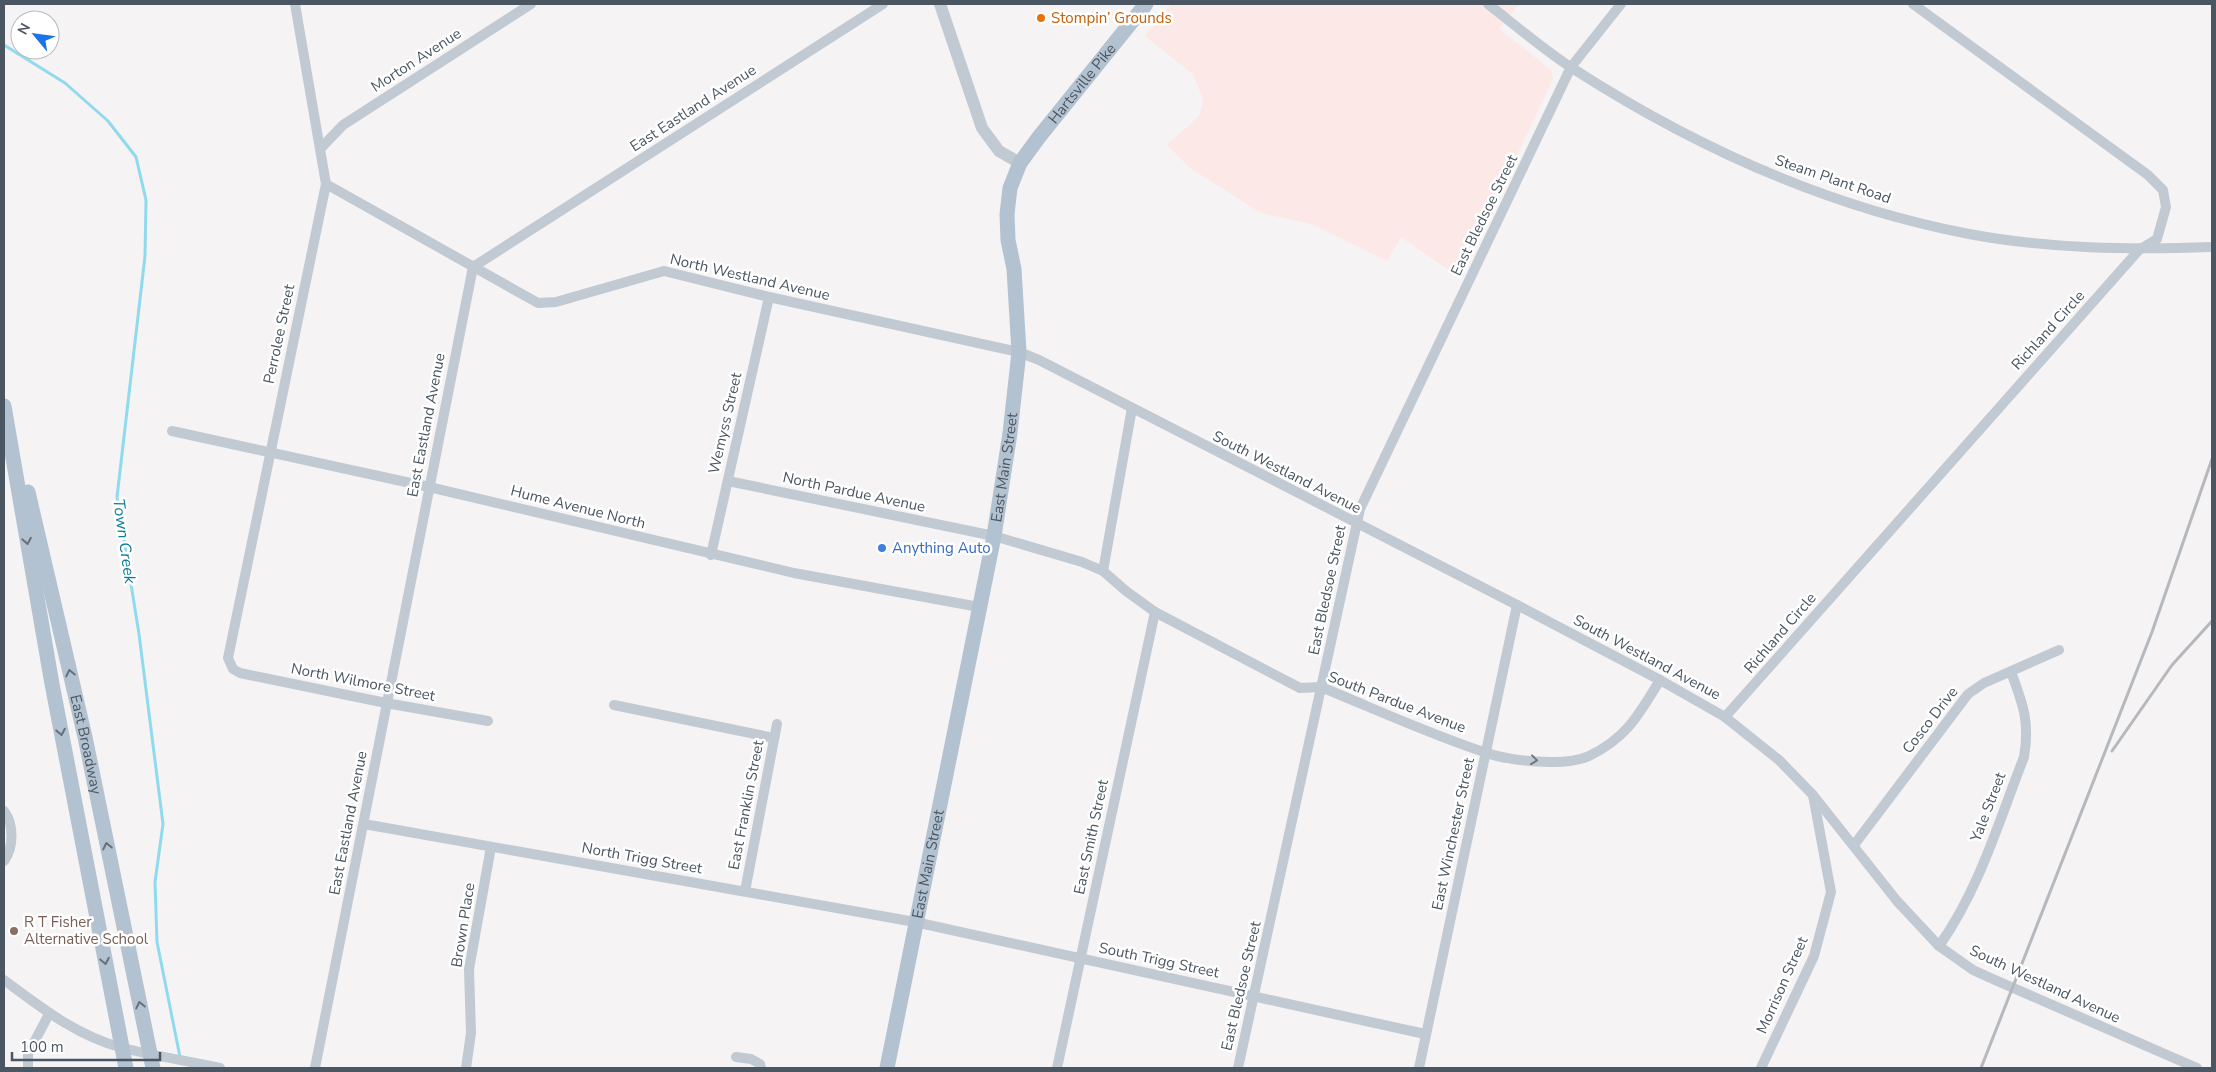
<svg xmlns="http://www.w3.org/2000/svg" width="2216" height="1072" viewBox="0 0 2216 1072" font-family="'Nunito Sans',sans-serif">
<rect width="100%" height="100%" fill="#f5f3f3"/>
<path fill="#fce8e6" d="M1171 4H1519L1499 29 1551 70 1553 79 1459 277 1401 237 1387 261 1312 224 1261 213 1190 168 1167 145 1199 116 1204 101 1193 74 1145 36Z"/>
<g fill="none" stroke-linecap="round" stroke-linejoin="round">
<path stroke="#90daee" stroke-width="3" d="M4 45 65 83 108 121 136 157 146 200 145 256 117 497 139 634 163 824 155 882 157 942 180 1057"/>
<g stroke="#c1cad2" stroke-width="10">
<path d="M295 4 326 184 228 658 233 669 240 673 386 703 488 721"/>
<path d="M1488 4C1515 25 1543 49 1572 68 1693 146 1827 207 1969 234 2049 249 2131 250 2212 247"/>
<path d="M321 148 343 125 531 4"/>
<path d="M326 184 538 303 556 302 664 271 769 297 1019 352 1039 360 1517 605 1660 680 1725 717 1779 760 1813 795 1897 901 1939 946 1973 970 1995 980 2197 1068"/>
<path d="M172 431 429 487 794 573 979 607"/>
<path d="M728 481 994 536 1082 562 1103 571 1126 591 1155 612 1300 688 1321 687C1375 709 1429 734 1484 752 1508 761 1565 767 1589 756 1627 738 1639 714 1660 680"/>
<path d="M711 555 769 297"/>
<path d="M1103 571 1132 408"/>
<path d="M614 705 774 738"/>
<path d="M1725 717 2139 250 2157 239 2166 207 2163 190 2148 175 1913 4"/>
<path d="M4 811C14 824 14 847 4 861"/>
<path d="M364 824 915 922 1425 1034"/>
<path d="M1854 845 1968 694 1984 683 2059 650"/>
<path d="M745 891 777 724"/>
<path d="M1939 946C1979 890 1999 821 2024 757 2030 722 2023 704 2011 672"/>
<path d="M4 980C40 1007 77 1036 123 1048 155 1056 188 1061 220 1068"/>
<path d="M736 1057 751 1059 760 1064 761 1068"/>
<path d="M28 1068V1054L49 1014"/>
<path d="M315 1068 473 267 883 4"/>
<path d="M466 1068 471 1033 469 969 491 847"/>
<path d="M1057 1068 1155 612"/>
<path d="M1238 1068 1360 509 1571 67 1621 4"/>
<path d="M1419 1068 1517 605"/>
<path d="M1761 1068 1814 956 1831 892 1813 795"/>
</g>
<path stroke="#c1cad2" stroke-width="12" d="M940 4 982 128 999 151 1020 163"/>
<g stroke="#b3c2d1" stroke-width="15">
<path d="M4 406 52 684 126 1068"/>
<path id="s1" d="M28 492 85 737 153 1068"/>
<path id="s2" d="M887 1068 994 536 1010 433 1019 352 1014 269 1008 240 1007 214 1010 188 1020 163 1039 137 1146 4"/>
</g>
<g stroke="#b5b8bd" stroke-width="3">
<path d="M2112 751 2172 665 2212 621"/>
<path d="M1981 1068 2152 632 2212 459"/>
</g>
</g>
<defs><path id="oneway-chevron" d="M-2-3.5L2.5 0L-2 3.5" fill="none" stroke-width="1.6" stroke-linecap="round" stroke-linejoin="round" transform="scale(1.25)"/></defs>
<g stroke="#64717d">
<use href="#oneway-chevron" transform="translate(27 541) rotate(80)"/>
<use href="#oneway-chevron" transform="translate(70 673) rotate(-102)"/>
<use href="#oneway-chevron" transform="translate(61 732) rotate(79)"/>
<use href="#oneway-chevron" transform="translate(107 846) rotate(-102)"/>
<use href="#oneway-chevron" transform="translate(105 961) rotate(79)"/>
<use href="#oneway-chevron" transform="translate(140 1005) rotate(-102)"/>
</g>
<use stroke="#6e7983" href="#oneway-chevron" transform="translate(1534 760) rotate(7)"/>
<circle fill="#e8710a" stroke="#fff" stroke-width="2" cx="1041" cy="18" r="5"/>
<circle fill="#3f7fe0" stroke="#fff" stroke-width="2" cx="882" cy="548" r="5"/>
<circle fill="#8d6e63" stroke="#fff" stroke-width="2" cx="14" cy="931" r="5"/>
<g text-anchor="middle" stroke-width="5" stroke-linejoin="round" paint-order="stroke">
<g font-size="15" fill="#c56008" stroke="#fff" text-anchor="start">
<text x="1051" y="23">Stompin’ Grounds</text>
</g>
<g font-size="15" fill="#4a5661" stroke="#fff">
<text transform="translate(416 60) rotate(-33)" y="5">Morton Avenue</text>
<text dy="5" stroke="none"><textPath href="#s2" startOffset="1021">Hartsville Pike</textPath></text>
<text transform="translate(693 108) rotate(-33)" y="5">East Eastland Avenue</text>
<text transform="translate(1833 179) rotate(19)" y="5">Steam Plant Road</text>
<text transform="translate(1484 215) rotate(-64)" y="5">East Bledsoe Street</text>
<text transform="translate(750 277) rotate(13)" y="5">North Westland Avenue</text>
<text transform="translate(2048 330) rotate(-48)" y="5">Richland Circle</text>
<text transform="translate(279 334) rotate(-78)" y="5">Perrolee Street</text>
<text transform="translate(725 423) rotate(-77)" y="5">Wemyss Street</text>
<text transform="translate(426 425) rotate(-79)" y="5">East Eastland Avenue</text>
<text dy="5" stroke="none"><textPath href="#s2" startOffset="612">East Main Street</textPath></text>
<text transform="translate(1287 472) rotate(27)" y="5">South Westland Avenue</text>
<text transform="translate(854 492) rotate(12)" y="5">North Pardue Avenue</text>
<text transform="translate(578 507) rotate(14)" y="5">Hume Avenue North</text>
<text transform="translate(1327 590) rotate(-78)" y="5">East Bledsoe Street</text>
<text transform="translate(1780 633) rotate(-49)" y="5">Richland Circle</text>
<text transform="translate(1647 657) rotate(28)" y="5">South Westland Avenue</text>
<text transform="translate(363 682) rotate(11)" y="5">North Wilmore Street</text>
<text transform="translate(1397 702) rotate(21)" y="5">South Pardue Avenue</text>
<text transform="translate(1930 720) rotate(-52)" y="5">Cosco Drive</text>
<text dy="5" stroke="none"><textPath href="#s1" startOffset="259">East Broadway</textPath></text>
<text transform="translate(746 805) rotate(-79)" y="5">East Franklin Street</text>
<text transform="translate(1988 807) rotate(-69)" y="5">Yale Street</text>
<text transform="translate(348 823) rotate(-79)" y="5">East Eastland Avenue</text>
<text transform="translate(1453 834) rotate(-78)" y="5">East Winchester Street</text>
<text transform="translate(1091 837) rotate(-78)" y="5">East Smith Street</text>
<text transform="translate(642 858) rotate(10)" y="5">North Trigg Street</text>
<text dy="5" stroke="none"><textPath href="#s2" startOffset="208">East Main Street</textPath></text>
<text transform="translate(463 925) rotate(-81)" y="5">Brown Place</text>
<text transform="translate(1159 960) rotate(12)" y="5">South Trigg Street</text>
<text transform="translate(2045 984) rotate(25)" y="5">South Westland Avenue</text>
<text transform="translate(1782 985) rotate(-66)" y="5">Morrison Street</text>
<text transform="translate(1241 986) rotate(-77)" y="5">East Bledsoe Street</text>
</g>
<g font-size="15" fill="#366cbe" stroke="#fff" text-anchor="start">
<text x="892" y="553">Anything Auto</text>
</g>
<g font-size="15" fill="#785e54" stroke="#fff" text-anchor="start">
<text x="24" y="927">R T Fisher<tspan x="24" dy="17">Alternative School</tspan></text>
</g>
<g font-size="16" font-style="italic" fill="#0c7c9b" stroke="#fff">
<text transform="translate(125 541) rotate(82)" y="6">Town Creek</text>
</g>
</g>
<rect width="2216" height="1072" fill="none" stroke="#4a5661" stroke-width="10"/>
<g transform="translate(35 35) rotate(299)"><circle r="24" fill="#ffffff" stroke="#b7bbc0"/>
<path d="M0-4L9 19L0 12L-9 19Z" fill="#1a73e8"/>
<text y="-8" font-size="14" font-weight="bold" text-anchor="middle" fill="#4a5661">N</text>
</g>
<path d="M12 1052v8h148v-8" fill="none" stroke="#4a5661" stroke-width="2.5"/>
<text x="20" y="1052" font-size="15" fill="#4a5661" stroke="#ffffff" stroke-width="4" paint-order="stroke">100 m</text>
</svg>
